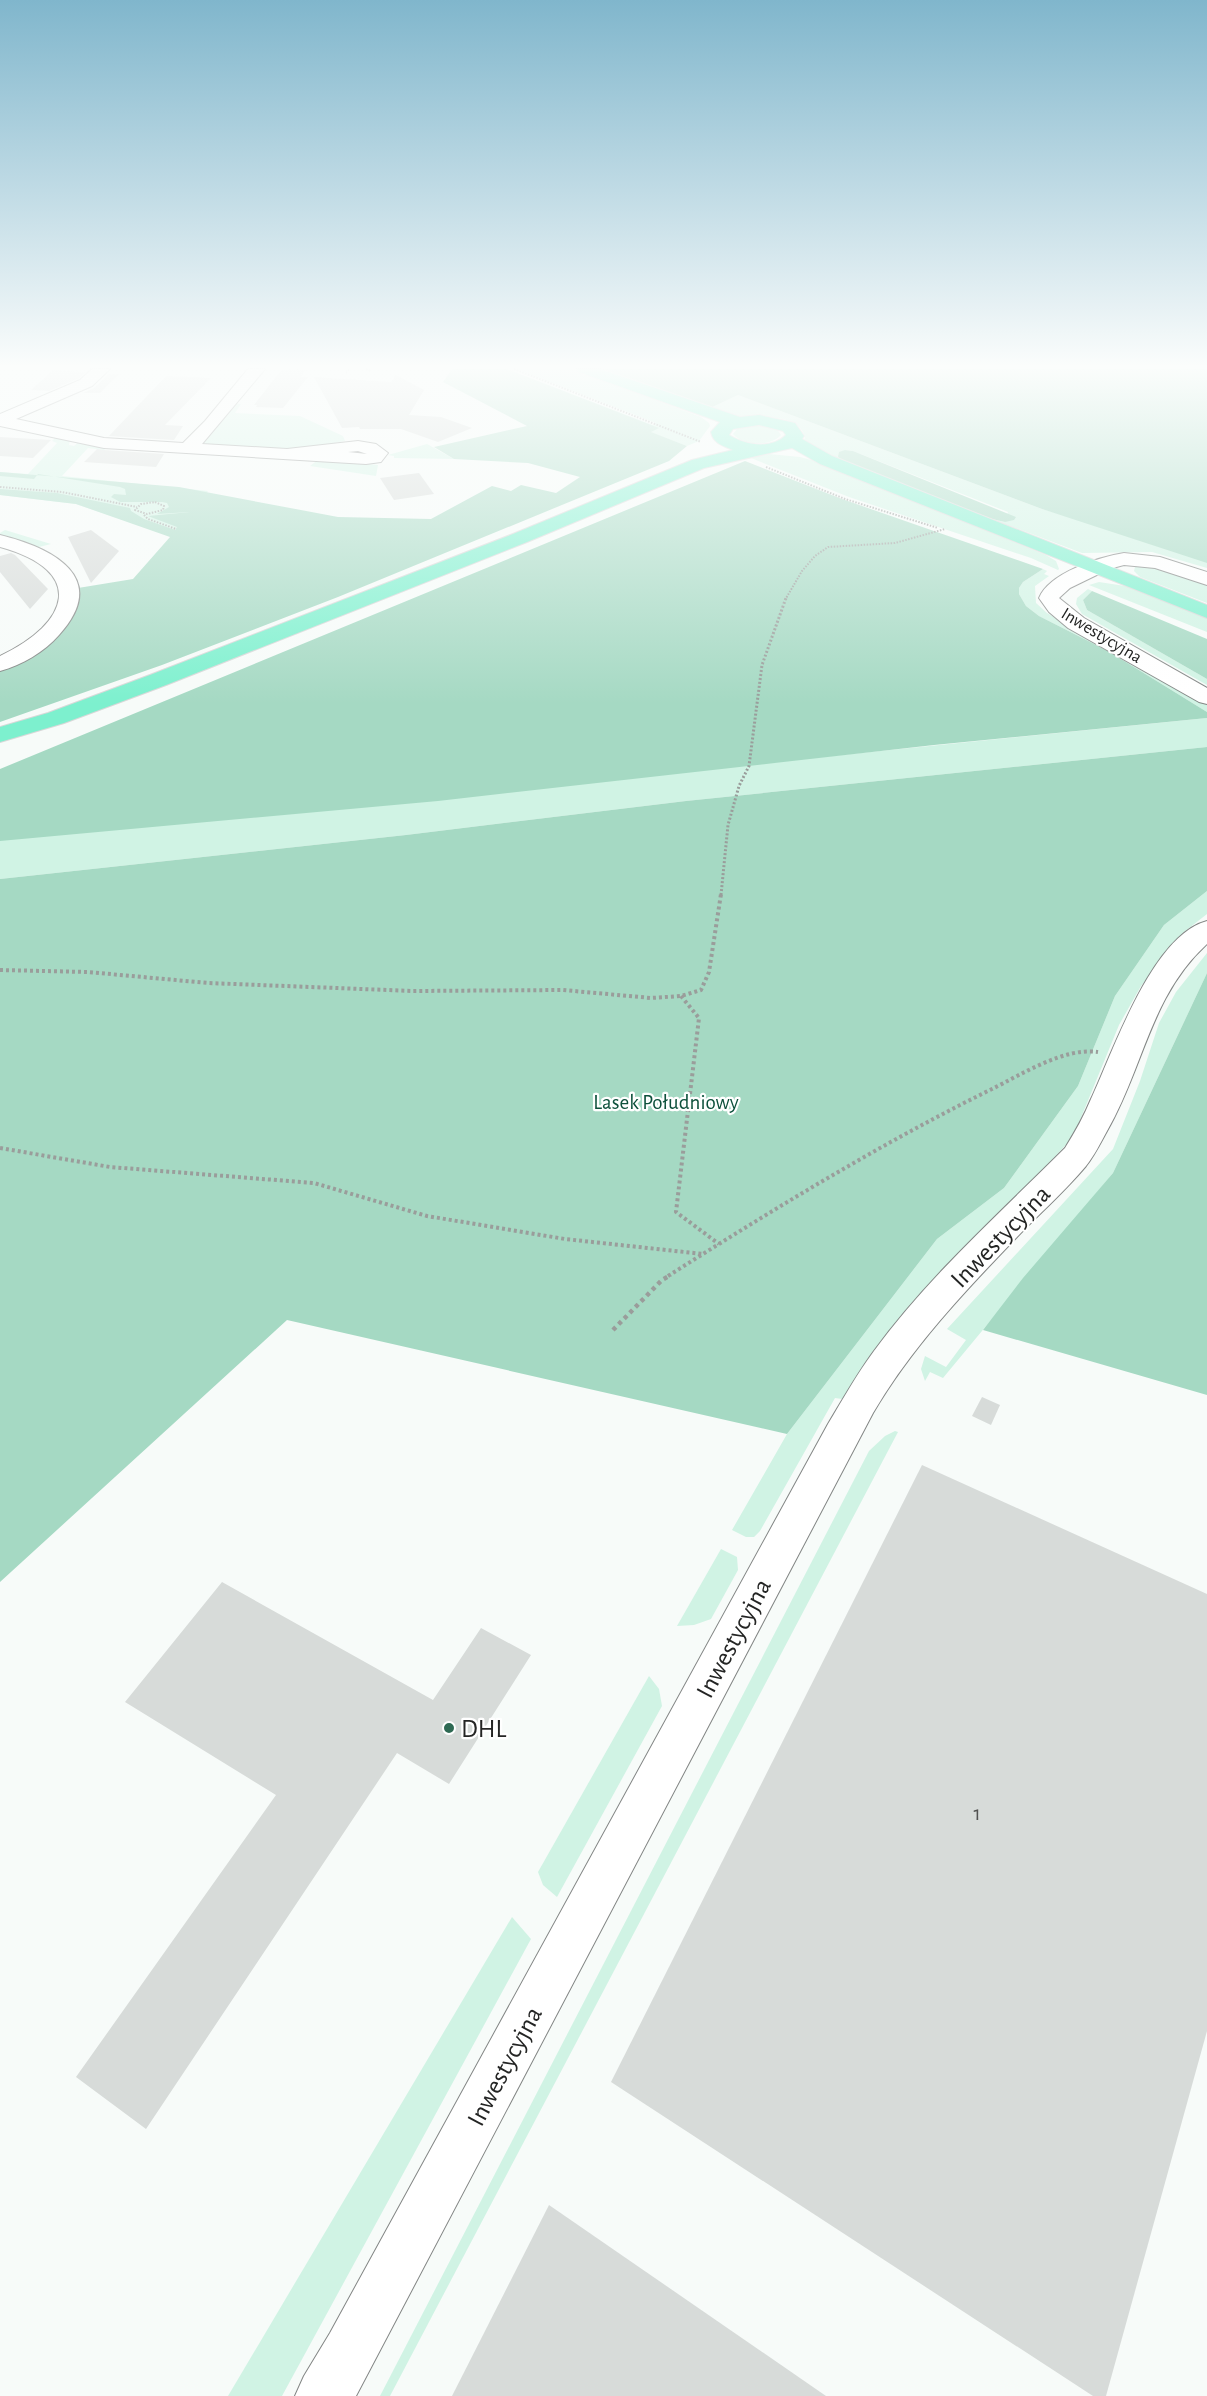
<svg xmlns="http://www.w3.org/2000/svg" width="1207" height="2396" viewBox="0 0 1207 2396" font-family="'Alegreya Sans',sans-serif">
<rect width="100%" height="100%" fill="#f7fbf9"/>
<g fill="#d0f3e4">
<path d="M507 369 653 425 656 423 516 369H572L701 417 709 423 710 426 699 441 687 446 650 432 658 428Z"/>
<path d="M738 395 1042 509 1207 558V568L1152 552 1082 553 992 519 1005 522 1008 512 853 451 845 450 847 464 829 456 804 441 805 437C798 412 757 418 738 417 727 416 716 412 706 410Z"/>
<path d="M233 403 241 404 235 413 300 416 343 436 345 441 297 450 202 446 201 442Z"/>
<path d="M758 425 777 429 781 435C770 447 743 446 733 434L738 428Z"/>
<path d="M55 438 70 440 69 445 74 446 79 442 106 448 104 450 88 448 62 476 208 491 170 536 76 504 0 495V472L28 474 57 443 52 441Z"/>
<path d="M427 444 454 459 394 458V456L388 455Z"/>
<path d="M769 454 800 457 819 462 1046 555 1056 561 1059 569 1058 570 1031 558 849 497 751 458Z"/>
<path d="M319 459 378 465 376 476 310 466Z"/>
<path d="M5 530 51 544 35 548 0 538V533Z"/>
<path d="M1138 565H1150L1207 583V603L1140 577 1134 571 1135 567Z"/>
<path d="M1043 569 1047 571 1044 574 1049 576 1035 586 1036 603 1047 613 1190 693 1207 704V712L1108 651 1039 616 1026 606 1019 594V588L1023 582Z"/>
<path d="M1099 582 1125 586 1207 618V632L1089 585Z"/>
<path d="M1088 589 1092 591 1083 600 1087 610 1207 679V685L1082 614 1076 604 1077 598Z"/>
<path d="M1207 718V747L686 801 406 835 0 879V840Z"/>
<path d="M1207 891V914L1184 932 1141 986 1119 1025 1073 1137 880 1348 842 1399 835 1398 760 1531 754 1537H746L732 1530 787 1434 937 1239 1004 1188 1078 1086 1115 996 1164 925Z"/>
<path d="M1207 953V973L1113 1173 943 1378 930 1372 925 1381 921 1369 925 1356 946 1367 966 1340 947 1329 1113 1149 1140 1081 1159 1023 1176 992Z"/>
<path d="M895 1431 898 1432 390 2396H380L869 1451 885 1436Z"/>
<path d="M721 1549 737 1557 738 1570 711 1619 694 1625 677 1626Z"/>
<path d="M649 1676 659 1689 662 1706 557 1897 543 1885 538 1872Z"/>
<path d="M512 1917 531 1939 282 2396H228Z"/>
</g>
<g fill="#a5d9c3">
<path d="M452 369H507L659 428 651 432 687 446 669 461 338 597 162 665 0 722V669L12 663 78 588 133 579 170 537 76 504 0 495V489L57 493 130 508 131 511 144 519 175 530 177 527 148 516 190 512 157 514 169 507 167 503 162 502H120L111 497 114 494 126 495 125 489 120 487 38 474 34 479 0 476V472L179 487 338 517 431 519 492 486 511 491 521 485 556 493 580 477 528 463 454 459 434 447 527 426 443 382Z"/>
<path d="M592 369H1207V563L1042 509 738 395 706 410Z"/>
<path d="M845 450 853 451 1016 517 1014 520 1005 522 992 519 847 464 838 457 839 452Z"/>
<path d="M745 461 842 499 1043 569 1023 582 1019 588V594L1026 606 1039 616 1108 651 1207 712V718L934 745 438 801 0 841V769Z"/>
<path d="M1092 591 1207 639V679L1087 610 1083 600Z"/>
<path d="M1207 747V891L1164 925 1115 996 1078 1086 1004 1188 937 1239 787 1434 287 1320 0 1582V879L406 835 686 801Z"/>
<path d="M1207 973V1395L983 1330 1023 1278 1113 1173Z"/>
</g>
<g fill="#d7dbd9">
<path d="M282 369H306L301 377H308L283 408 256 407 257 405H254Z"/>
<path d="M53 370 85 372 79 378 49 391 31 390Z"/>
<path d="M109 374H119L100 393H83L94 388Z"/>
<path d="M396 375 424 390 409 415 441 417 472 428 438 442 401 429H360L359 427 342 428 314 377 391 382Z"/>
<path d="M166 376 211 378 165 425 183 426 174 440 109 436Z"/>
<path d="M0 437 51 440 33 458 0 456Z"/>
<path d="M97 449 104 450 164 454 156 467 84 462Z"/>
<path d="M419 473 434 494 394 500 380 478Z"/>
<path d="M91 530 119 551 91 583 68 537Z"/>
<path d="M11 553 15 555 48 589 30 609 0 572V556Z"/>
<path d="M982 1397 1000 1405 991 1425 972 1416Z"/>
<path d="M922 1465 1207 1594V2031L1106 2396H1093L611 2082Z"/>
<path d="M222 1582 433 1700 481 1628 531 1655 449 1784 397 1753 146 2129 76 2077 276 1795 125 1702Z"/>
<path d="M549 2205 826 2396H452Z"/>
</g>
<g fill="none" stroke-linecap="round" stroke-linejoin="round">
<g stroke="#838685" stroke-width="2">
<g id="minor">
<path d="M92 369H110L92 386 16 419 104 438 183 443 205 421 248 369H265L202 444 287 449 358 441 376 444 388 453 381 462 366 464 104 448 0 426V414L80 380ZM358 451 367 454 348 452Z"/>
<path d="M0 535C53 548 111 578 59 635 44 652 22 665 0 671V656C70 623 87 571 0 547Z"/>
<path d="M1124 553 1160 557 1207 572V585L1155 568 1124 565 1109 569 1070 588 1059 598 1084 618 1207 688V704L1199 702 1068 628 1049 612 1039 598C1049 573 1099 557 1124 553Z"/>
<path d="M1207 921V944C1150 996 1144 1067 1107 1131 1101 1142 1094 1156 1086 1166 1065 1191 1039 1214 1016 1238 964 1292 911 1348 873 1413L356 2396H295L304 2376 330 2333 828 1424C843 1399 857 1374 874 1351 929 1276 1000 1213 1065 1148 1075 1132 1084 1116 1091 1099 1113 1052 1152 935 1207 921Z"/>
</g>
</g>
<g stroke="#d8d8d8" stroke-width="2">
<path id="major" d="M577 369H600L740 417 759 415 795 423 804 436 802 439 832 456 1207 605V618L820 464 792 448 704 468 527 542 166 685 64 723 0 742V727L48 713 150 675 513 534 692 460 733 450C723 446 713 443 711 432L720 422 579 372ZM759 425 783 431 786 435C771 450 745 445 729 435L733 429Z"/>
</g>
<g stroke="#9a9d9b" stroke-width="2" stroke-dasharray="1.5 1.5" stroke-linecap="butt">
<path d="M366 369 371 371"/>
<path d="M514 369 701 442"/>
<path d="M346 373 350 369"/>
<path d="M766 467 845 499 938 528"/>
<path d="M0 487 62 492 137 507"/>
<path d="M155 502 164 506 163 510 147 514 135 510 141 504Z"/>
<path d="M144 515 148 519 176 529"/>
<path d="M785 600 802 571 815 556 828 547 895 543 945 529"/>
</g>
<path stroke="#9a9d9b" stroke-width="3" stroke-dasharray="2 2" stroke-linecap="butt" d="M721 895 728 825 739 786 749 766 762 665 786 598"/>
<g stroke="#9a9d9b" stroke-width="4" stroke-dasharray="3 3" stroke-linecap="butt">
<path d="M0 970 88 972 208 983 413 991 563 990 651 998 681 996 701 990 709 972 721 894"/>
<path d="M681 996 699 1018 676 1212 719 1244"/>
<path d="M0 1148 110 1167 314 1183 427 1216 565 1239 703 1254"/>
<path d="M668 1276C774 1209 880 1144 992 1089 1022 1074 1065 1047 1098 1052"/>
</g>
<path stroke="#9a9d9b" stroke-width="4.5" stroke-dasharray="4 4" stroke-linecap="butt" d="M613 1330 662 1280 671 1275"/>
<use href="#minor" fill="#fff" fill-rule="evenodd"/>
<use href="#major" fill="#7df0ce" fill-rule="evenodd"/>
</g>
<linearGradient id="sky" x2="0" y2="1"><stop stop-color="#80b6cc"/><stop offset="0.52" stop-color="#fbfdfc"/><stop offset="1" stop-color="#fbfdfc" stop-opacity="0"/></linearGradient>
<rect width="1207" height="704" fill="url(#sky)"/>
<circle fill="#2e6953" stroke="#fff" stroke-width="2" cx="449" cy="1728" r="6"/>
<g text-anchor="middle" stroke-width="4.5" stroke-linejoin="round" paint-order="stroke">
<g font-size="18" fill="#242524" stroke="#fff">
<text transform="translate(1102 635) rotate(31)" y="6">Inwestycyjna</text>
</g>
<g font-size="21" fill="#0d503b" stroke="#fff">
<text x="666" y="1109">Lasek Południowy</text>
</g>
<g font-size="21" fill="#515251">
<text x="977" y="1820">1</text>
</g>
<g font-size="26" fill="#242524" stroke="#fff">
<text transform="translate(1000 1236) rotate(-46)" y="9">Inwestycyjna</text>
<text transform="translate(733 1638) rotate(-62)" y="9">Inwestycyjna</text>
<text transform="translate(504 2066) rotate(-62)" y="9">Inwestycyjna</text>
</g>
<g font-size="26" fill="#242524" stroke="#fff" text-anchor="start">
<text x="461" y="1737">DHL</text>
</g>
</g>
</svg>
